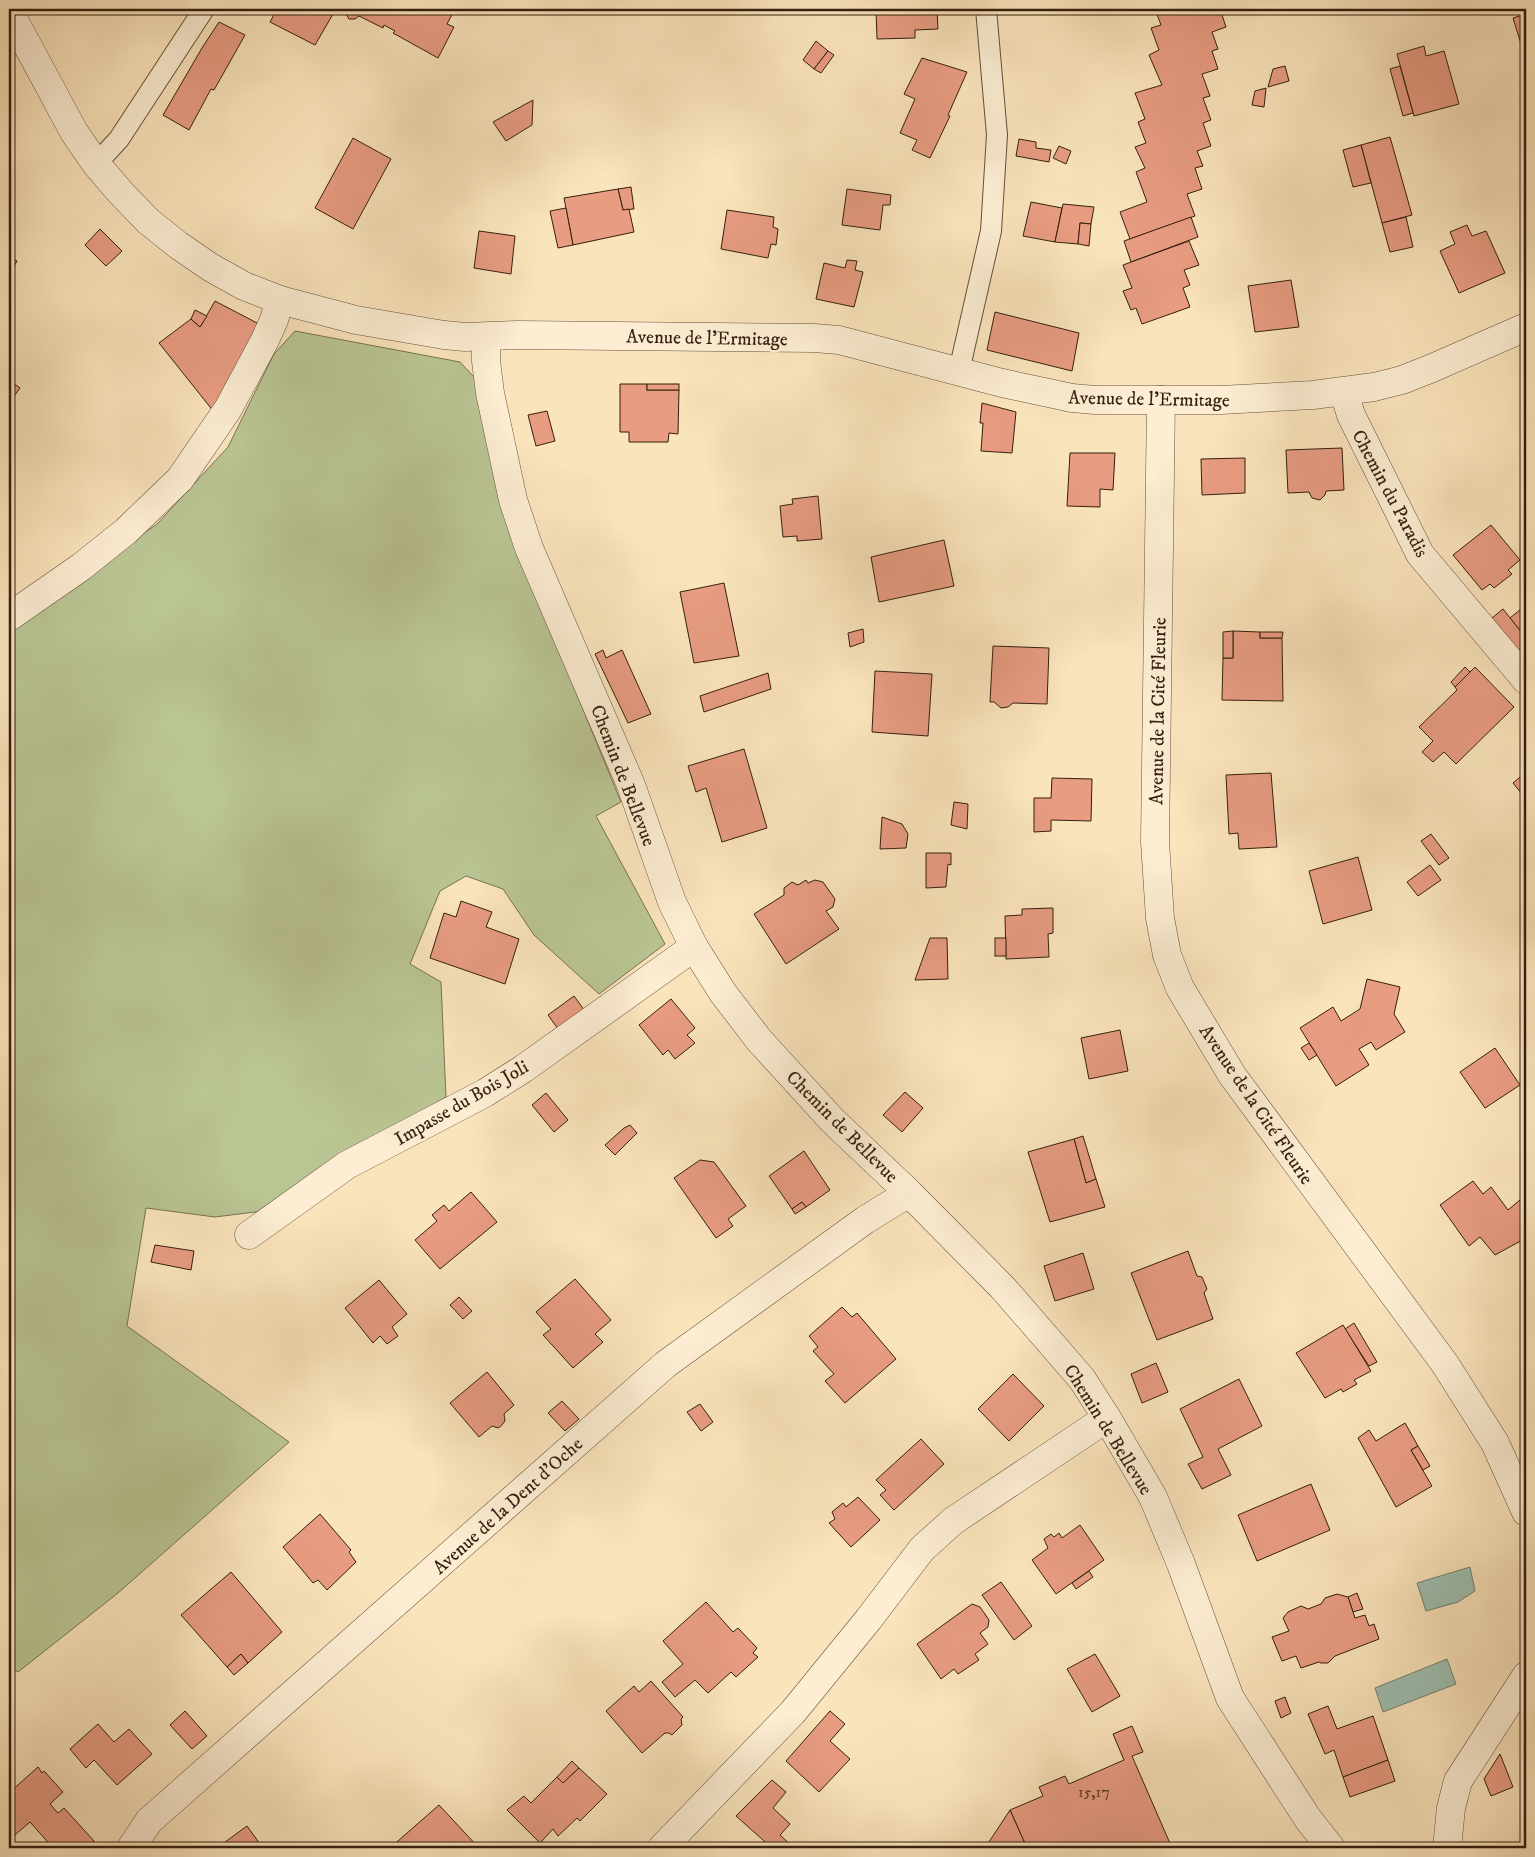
<svg xmlns="http://www.w3.org/2000/svg" width="1535" height="1857" viewBox="0 0 1535 1857" font-family="'IM FELL DW Pica',serif">
<rect width="100%" height="100%" fill="#fae4bc"/>
<filter id="stains"><feTurbulence type="fractalNoise" baseFrequency=".004" numOctaves="4"/><feColorMatrix values="0 0 0 0 .2 0 0 0 0 .09 0 0 0 0 .02 0 0 0 .5 -.17"/></filter>
<radialGradient id="worn" r=".72"><stop offset=".6" stop-color="#630" stop-opacity="0"/><stop offset="1" stop-color="#630" stop-opacity=".3"/></radialGradient>
<path fill="#bac594" stroke="#777252" d="M295 331 460 362 474 377 508 526 621 802 596 816 665 944 599 994 534 935 503 889 466 876 440 891 410 964 441 982 446 1097 313 1174 263 1211 215 1217 146 1208 127 1326 289 1442 118 1593 18 1672 9 1665V629L157 524 228 447 274 354Z"/>
<g fill="#9ebfb1" stroke="#747f70">
<path d="M1470 1567 1475 1591 1458 1602 1426 1611 1417 1583Z"/>
<path d="M1447 1659 1456 1684 1383 1712 1375 1688Z"/>
</g>
<g fill="#e89c82" stroke="#341f0f">
<path d="M277 9H336L315 45 270 22Z"/>
<path d="M346 9H455L447 24 454 27 438 58 393 33 395 31 384 25 383 28 359 16 355 19H349L346 14Z"/>
<path d="M876 9H937L938 29 915 30V38L877 39Z"/>
<path d="M1155 9H1220L1226 27 1212 32 1218 49 1212 51 1218 69 1202 74 1210 96 1203 98 1211 120 1203 123 1211 146 1197 151 1203 166 1195 168 1202 189 1187 194 1195 216 1130 239 1120 212 1147 202 1136 172 1145 168 1135 147 1146 143 1138 122 1145 119 1135 93 1162 85 1149 55 1159 50 1151 28 1161 25Z"/>
<path d="M1526 14V46L1522 47 1513 18Z"/>
<path d="M219 22 245 35 214 90 211 89 189 130 163 115 202 48Z"/>
<path d="M816 41 828 51 814 69 803 60Z"/>
<path d="M1424 46 1426 56 1444 51 1459 104 1414 116 1397 54Z"/>
<path d="M828 51 834 55 821 73 814 69Z"/>
<path d="M922 58 967 72 948 115 950 116 930 158 912 150 917 140 900 133 915 99 904 94Z"/>
<path d="M1285 66 1289 81 1268 87 1273 69Z"/>
<path d="M1400 66 1413 113 1403 116 1390 69Z"/>
<path d="M1266 88 1264 107 1252 105 1255 91Z"/>
<path d="M533 100 532 125 506 141 493 122Z"/>
<path d="M1390 137 1412 215 1382 223 1361 145Z"/>
<path d="M353 138 391 159 353 229 315 208Z"/>
<path d="M1019 139 1036 142V148L1051 150 1049 162 1016 156Z"/>
<path d="M1361 145 1371 183 1353 187 1343 150Z"/>
<path d="M1059 146 1071 151 1066 164 1053 158Z"/>
<path d="M631 187 634 209 623 210 618 189Z"/>
<path d="M618 189 623 210 629 209 634 232 573 245 564 198Z"/>
<path d="M847 189 891 195 890 205H883L880 230 842 225Z"/>
<path d="M1031 202 1062 208 1055 242 1023 236Z"/>
<path d="M1063 204 1094 207 1091 224 1080 223 1078 244 1055 242Z"/>
<path d="M566 208 573 245 558 248 550 211Z"/>
<path d="M727 210 774 217 773 227 778 229 776 245 771 244 768 258 721 249Z"/>
<path d="M1191 217 1198 237 1131 262 1124 241Z"/>
<path d="M1406 217 1413 247 1390 252 1382 223Z"/>
<path d="M1080 223 1091 224 1089 246 1078 244Z"/>
<path d="M1467 225 1472 236 1486 231 1505 273 1459 293 1440 251 1455 244 1450 232Z"/>
<path d="M100 229 122 251 106 266 85 245Z"/>
<path d="M479 231 515 236 511 274 474 268Z"/>
<path d="M1189 241 1199 265 1184 270 1190 285 1183 288 1190 307 1142 324 1136 308 1131 310 1123 291 1132 288 1123 265Z"/>
<path d="M9 256 17 261 10 273 9 271Z"/>
<path d="M847 260 857 261 855 270 863 272 854 307 816 299 824 263 845 268Z"/>
<path d="M1291 280 1299 327 1255 332 1248 286Z"/>
<path d="M215 301 259 324 214 412 159 343 191 319 200 327Z"/>
<path d="M195 310 207 316 200 327 191 319Z"/>
<path d="M995 312 1079 333 1072 371 987 350Z"/>
<path d="M9 380 20 388 9 403Z"/>
<path d="M620 384H647V390H679L678 434 669 433 668 442H629V432H620Z"/>
<rect x="647" y="384" width="32" height="6"/>
<path d="M982 403 1016 412 1012 453 981 451 983 423H980Z"/>
<path d="M547 411 555 441 536 446 528 415Z"/>
<path d="M1342 448 1344 490 1326 491 1325 495 1320 500 1312 498 1309 492 1288 493 1286 450Z"/>
<path d="M1070 453H1115L1113 490 1100 489V507L1067 506Z"/>
<path d="M1245 458V493L1202 495 1201 459Z"/>
<path d="M818 496 822 539 797 541V536L783 537 780 506 793 504 792 499Z"/>
<path d="M1491 525 1520 560 1508 570 1512 574 1494 588 1490 584 1482 590 1453 555Z"/>
<path d="M944 540 954 586 879 602 871 557Z"/>
<path d="M724 583 739 656 694 663 680 592Z"/>
<path d="M1526 605V638L1510 618Z"/>
<path d="M1503 609 1526 638V660L1492 618Z"/>
<path d="M863 629 864 642 850 647 848 633Z"/>
<path d="M1233 631 1260 632V638H1282L1283 701 1222 700 1223 658H1233Z"/>
<path d="M1233 631V658H1223V632Z"/>
<path d="M1260 632H1283L1282 638H1260Z"/>
<path d="M993 646 1049 648 1047 704 1013 703 1008 707 1001 708 994 702H990Z"/>
<path d="M603 650 606 658 622 650 651 714 628 723 595 654Z"/>
<path d="M1465 667 1470 672 1455 687 1451 682Z"/>
<path d="M1475 667 1514 707 1456 764 1444 752 1433 762 1422 752 1433 741 1419 727 1457 690 1455 687Z"/>
<path d="M875 671 932 674 928 736 872 732Z"/>
<path d="M768 673 771 689 704 712 700 696Z"/>
<path d="M744 749 767 828 722 842 706 788 696 792 688 766Z"/>
<path d="M1526 772V799L1513 783Z"/>
<path d="M1271 773 1277 847 1239 849 1238 833 1229 834 1226 775Z"/>
<path d="M1052 778 1092 779 1091 821 1051 820V831L1034 832V798H1051Z"/>
<path d="M954 802 968 804 967 829 951 825Z"/>
<path d="M882 817 902 824 908 834 906 848 880 849Z"/>
<path d="M1431 834 1449 858 1439 865 1421 841Z"/>
<path d="M926 853H951V865L948 864 946 887 926 888Z"/>
<path d="M1358 857 1372 910 1323 924 1309 871Z"/>
<path d="M1430 865 1441 880 1418 896 1407 882Z"/>
<path d="M806 880 808 883 815 880 823 882 835 899 833 907 826 911 839 929 786 964 754 914 784 895V888L792 882 798 885Z"/>
<path d="M461 901 492 912 486 927 519 939 505 984 430 958 444 913 456 917Z"/>
<path d="M1053 908V933L1048 934 1049 957 1006 959 1005 916 1022 915V909Z"/>
<path d="M930 938H947L948 979 915 980Z"/>
<rect x="995" y="938" width="11" height="18"/>
<path d="M1367 979 1400 987 1394 1014 1405 1032 1376 1050 1371 1042 1359 1049 1369 1065 1336 1086 1300 1028 1333 1007 1341 1021 1360 1009Z"/>
<path d="M574 996 587 1014 561 1033 548 1015Z"/>
<path d="M671 999 695 1028 687 1035 695 1043 675 1059 668 1050 663 1055 639 1025Z"/>
<path d="M1120 1030 1128 1071 1089 1079 1081 1038Z"/>
<path d="M1309 1043 1317 1055 1309 1060 1301 1048Z"/>
<path d="M1495 1048 1520 1085 1485 1108 1460 1072Z"/>
<path d="M905 1092 923 1108 902 1132 883 1115Z"/>
<path d="M546 1093 568 1120 554 1132 532 1105Z"/>
<path d="M630 1125 637 1133 615 1155 605 1145 624 1128Z"/>
<path d="M1083 1136 1096 1179 1086 1183 1074 1139Z"/>
<path d="M1074 1139 1086 1183 1096 1179 1105 1207 1050 1222 1028 1152Z"/>
<path d="M804 1151 830 1190 806 1207 802 1202 792 1209 769 1176Z"/>
<path d="M700 1160 714 1162 746 1206 728 1219 733 1226 716 1238 674 1178Z"/>
<path d="M1473 1181 1483 1194 1491 1187 1508 1210 1520 1200 1526 1209V1238L1495 1255 1480 1237 1469 1246 1440 1205Z"/>
<path d="M471 1192 497 1222 440 1269 415 1240 437 1221 432 1215 444 1205 449 1211Z"/>
<path d="M802 1202 806 1207 795 1214 792 1209Z"/>
<path d="M155 1245 194 1251 191 1270 151 1262Z"/>
<path d="M1188 1251 1197 1276 1202 1277 1207 1289 1204 1293 1213 1319 1157 1340 1131 1273Z"/>
<path d="M1083 1253 1094 1289 1055 1301 1044 1266Z"/>
<path d="M575 1279 611 1320 595 1334 603 1342 573 1368 543 1335 551 1329 536 1312Z"/>
<path d="M379 1280 407 1314 392 1327 398 1336 387 1344 380 1336 373 1343 345 1308Z"/>
<path d="M459 1297 472 1311 463 1319 450 1305Z"/>
<path d="M842 1307 852 1317 857 1313 896 1359 845 1403 825 1381 834 1374 813 1351 818 1347 809 1336Z"/>
<path d="M1354 1323 1377 1362 1369 1366 1345 1329Z"/>
<path d="M1343 1325 1371 1371 1354 1380 1357 1384 1343 1392 1341 1389 1325 1398 1296 1353Z"/>
<path d="M1156 1363 1168 1392 1142 1403 1131 1374Z"/>
<path d="M487 1372 514 1405 504 1414 505 1421 501 1426 498 1428 492 1426 479 1437 450 1403Z"/>
<path d="M1013 1374 1044 1406 1009 1441 978 1409Z"/>
<path d="M1239 1379 1262 1426 1218 1449 1231 1475 1202 1489 1188 1464 1203 1457 1180 1409Z"/>
<path d="M562 1401 579 1419 565 1431 548 1413Z"/>
<path d="M700 1404 713 1422 701 1431 687 1412Z"/>
<path d="M1405 1423 1418 1446 1411 1450 1432 1486 1396 1507 1358 1438 1369 1430 1376 1441Z"/>
<path d="M921 1439 944 1464 894 1510 880 1495 886 1490 876 1480Z"/>
<path d="M1418 1446 1430 1466 1423 1470 1411 1450Z"/>
<path d="M1311 1484 1330 1530 1257 1561 1238 1515Z"/>
<path d="M858 1497 880 1520 851 1547 829 1523 835 1519 832 1512 843 1503 846 1507Z"/>
<path d="M320 1514 351 1550 349 1552 356 1562 327 1590 318 1580 313 1583 283 1547Z"/>
<path d="M1080 1525 1104 1560 1056 1594 1032 1560 1048 1548 1044 1539 1051 1534 1054 1537 1059 1533 1062 1538Z"/>
<path d="M1089 1571 1093 1577 1076 1589 1072 1583Z"/>
<path d="M231 1572 282 1632 248 1663 241 1654 227 1667 181 1615Z"/>
<path d="M1001 1582 1032 1626 1014 1640 982 1595Z"/>
<path d="M1357 1593 1363 1609 1353 1612 1348 1597Z"/>
<path d="M1337 1594 1348 1597 1355 1618 1365 1615 1369 1626 1374 1624 1379 1639 1335 1656 1328 1663H1321L1319 1662 1301 1668 1296 1656 1282 1661 1272 1637 1289 1631 1283 1618 1288 1612 1301 1606 1308 1609 1321 1604 1325 1598Z"/>
<path d="M706 1602 733 1632 738 1628 757 1648 753 1653 758 1657 736 1677 731 1672 708 1693 695 1680 675 1697 662 1682 683 1664 663 1641Z"/>
<path d="M972 1604 980 1607 989 1620 988 1627 980 1633 988 1644 975 1654 979 1660 958 1674 954 1669 941 1679 917 1644Z"/>
<path d="M241 1654 248 1663 234 1675 227 1667Z"/>
<path d="M1095 1654 1120 1696 1092 1712 1067 1669Z"/>
<path d="M651 1681 683 1717 681 1719 682 1725 672 1735 669 1733H665L642 1753 606 1711 634 1686 639 1692Z"/>
<path d="M1285 1697 1291 1713 1281 1718 1275 1701Z"/>
<path d="M1328 1706 1337 1729 1373 1716 1388 1760 1343 1777 1334 1750 1325 1754 1308 1714Z"/>
<path d="M185 1711 207 1736 192 1749 170 1725Z"/>
<path d="M830 1711 845 1724 830 1741 850 1759 819 1792 786 1761Z"/>
<path d="M98 1724 114 1742 129 1729 152 1754 117 1785 94 1760 86 1768 70 1749Z"/>
<path d="M1132 1726 1143 1752 1132 1756 1172 1848H1027L1010 1810 1043 1796 1039 1787 1065 1776 1069 1784 1124 1760 1113 1734Z"/>
<path d="M1500 1754 1513 1787 1491 1796 1484 1779Z"/>
<path d="M1388 1760 1395 1781 1350 1797 1343 1777Z"/>
<path d="M572 1761 579 1768 563 1783 557 1777Z"/>
<path d="M38 1767 42 1773 44 1771 63 1792 50 1804 58 1813 64 1808 94 1841 85 1848H53L30 1822 9 1840V1793Z"/>
<path d="M579 1768 607 1794 580 1821 577 1818 558 1836 553 1829 540 1843 507 1810 524 1796 531 1803 557 1777 563 1783Z"/>
<path d="M772 1780 786 1792 773 1808 790 1824 780 1835 794 1848H772L736 1816Z"/>
<path d="M439 1805 479 1848H390Z"/>
<path d="M1010 1810 1027 1848H985Z"/>
<path d="M247 1826 263 1848H217Z"/>
</g>
<g fill="none" stroke-linecap="round" stroke-linejoin="round">
<g stroke="#66503a" stroke-width="22">
<g id="service">
<path d="M96 164 119 139 204 9"/>
<path d="M959 371 991 231 997 135 986 9"/>
</g>
</g>
<g stroke="#66503a" stroke-width="29">
<g id="minor">
<path d="M9 11 74 132 96 164 121 193 148 221 178 245 210 267 244 286 280 300 356 320 444 335 465 337 518 335 814 338 839 340 1002 383 1072 398 1095 400H1221L1313 395 1374 387 1402 380 1430 369 1526 327"/>
<path d="M486 337V361L490 393 513 500 529 548 631 785 672 902 694 947 723 993 759 1040 832 1120 909 1193 1003 1288 1082 1379 1107 1418 1153 1497 1181 1564 1230 1698 1308 1819 1331 1848"/>
<path d="M1344 392 1351 415 1420 554 1526 680"/>
<path d="M1161 400 1155 842 1160 918 1167 955 1180 988 1232 1075 1445 1364 1495 1443 1526 1512"/>
<path d="M9 617 81 567 126 531 180 479 228 409 265 340 274 320 280 300"/>
<path d="M249 1235 347 1165 485 1093 523 1069 694 947"/>
<path d="M131 1848 149 1821 666 1364 865 1220 909 1193"/>
<path d="M662 1848 793 1712 868 1620 922 1549 953 1521 1107 1418"/>
<path d="M1447 1848 1451 1808 1458 1781 1526 1676"/>
</g>
</g>
<use href="#service" stroke="#fcedd3" stroke-width="20"/>
<use href="#minor" stroke="#fcedd3" stroke-width="28"/>
</g>
<g text-anchor="middle" stroke-width="5" stroke-linejoin="round" paint-order="stroke">
<g font-size="16" fill="#613e2c">
<text x="1094" y="1797">15,17</text>
</g>
<g font-size="19" fill="#341f0f" stroke="#fcedd3">
<text transform="translate(707 337) rotate(1)" y="7">Avenue de l'Ermitage</text>
<text transform="translate(1149 398) rotate(1)" y="7">Avenue de l'Ermitage</text>
<text transform="translate(1391 493) rotate(62)" y="7">Chemin du Paradis</text>
<text transform="translate(1157 711) rotate(-89)" y="7">Avenue de la Cité Fleurie</text>
<text transform="translate(624 775) rotate(69)" y="7">Chemin de Bellevue</text>
<text transform="translate(461 1102) rotate(-30)" y="7">Impasse du Bois Joli</text>
<text transform="translate(1257 1104) rotate(56)" y="7">Avenue de la Cité Fleurie</text>
<text transform="translate(843 1126) rotate(45)" y="7">Chemin de Bellevue</text>
<text transform="translate(1109 1429) rotate(58)" y="7">Chemin de Bellevue</text>
<text transform="translate(507 1505) rotate(-42)" y="7">Avenue de la Dent d'Oche</text>
</g>
</g>
<rect width="1535" height="1857" fill="none" stroke="#fae4bc" stroke-width="30"/>
<rect x="10" y="10" width="1515" height="1837" fill="none" stroke="#341f0f" stroke-width="2.5"/>
<rect x="15" y="15" width="1505" height="1827" fill="none" stroke="#341f0f"/>
<rect width="100%" height="100%" filter="url(#stains)"/>
<rect width="100%" height="100%" fill="url(#worn)"/>
</svg>
